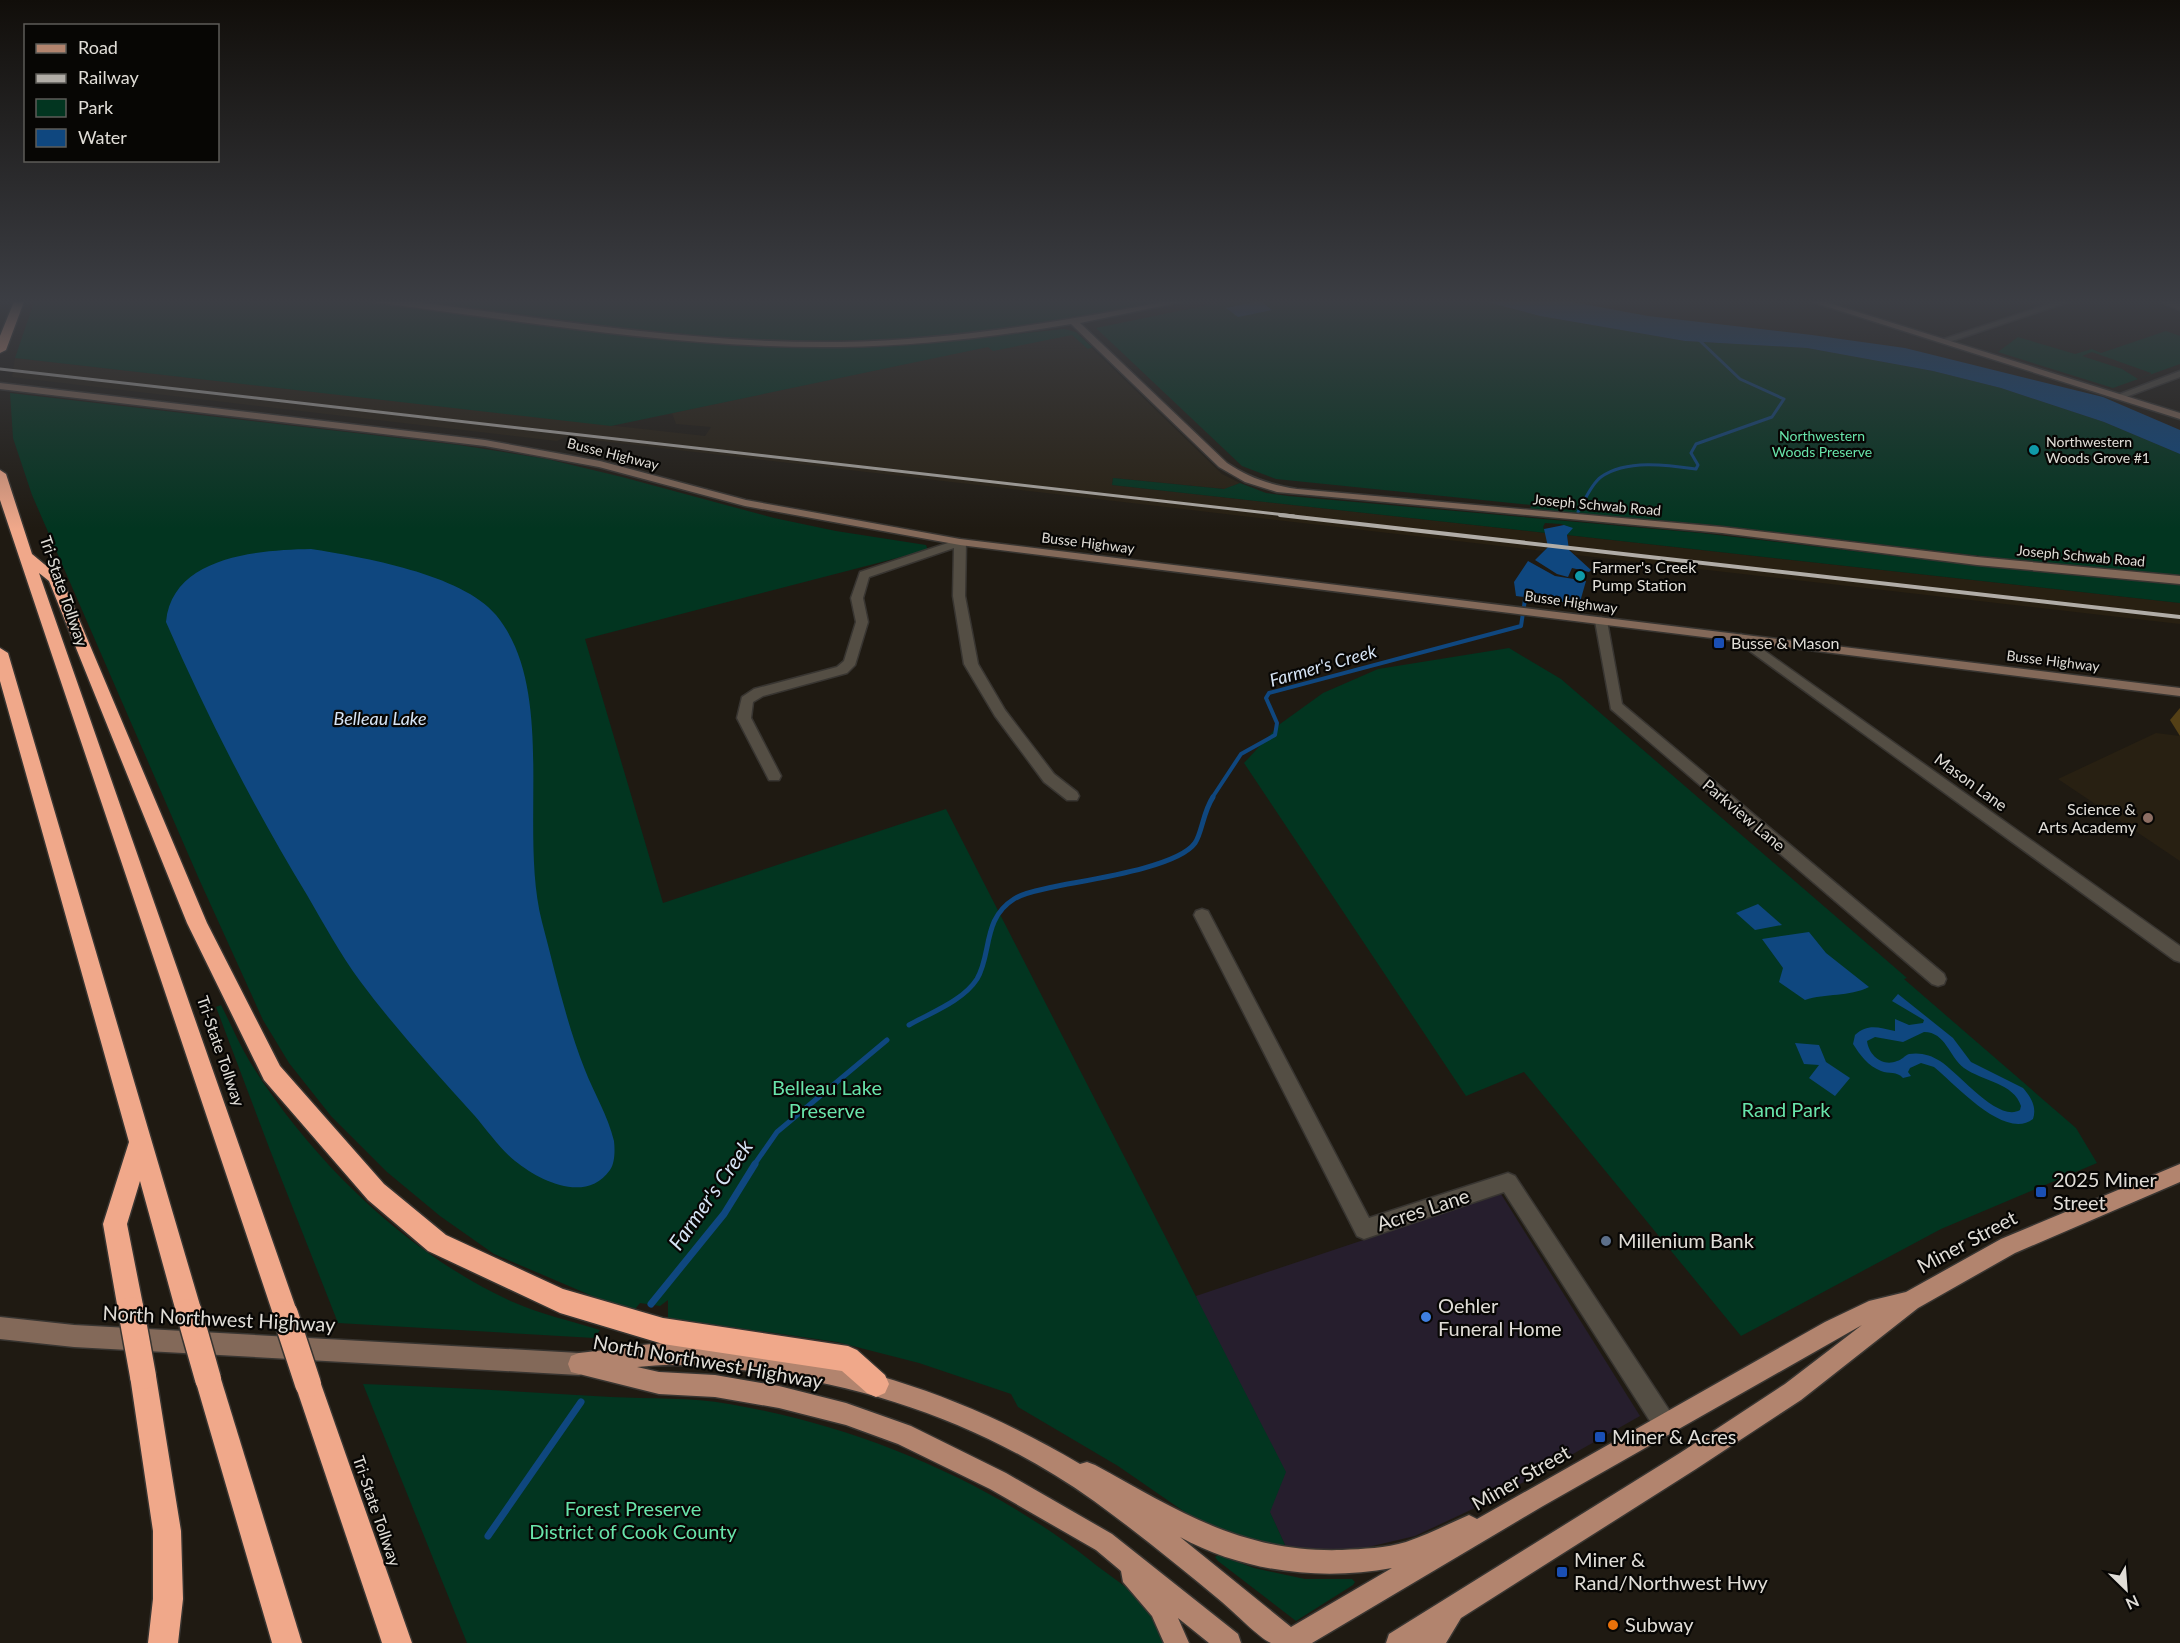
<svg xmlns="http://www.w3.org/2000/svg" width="2180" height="1643" viewBox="0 0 2180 1643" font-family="Lato,sans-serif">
<rect width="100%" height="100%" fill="#1f1a12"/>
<path fill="#261e2d" d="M1501 1194 1640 1416 1492 1500 1415 1536 1364 1548 1312 1551 1286 1547 1254 1479 1196 1296Z"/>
<g fill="#282012">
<path d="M1074 331 1222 474 1240 483 1225 489 1113 478 1112 485 1546 533 1548 547 1543 551 566 437 557 441 12 377 15 358 705 436 711 427 676 424 672 413 1029 338Z"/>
<path d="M1567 535 2180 603V624L1576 555 1569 550Z"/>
<path d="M2156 733 2180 736V861L2058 779Z"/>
</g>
<g fill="#023520" fill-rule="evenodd">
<path d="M35 299H355L655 338 760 347 834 348 911 345 1064 329 1076 332 1092 347 1088 349 1072 335 993 351 988 347 611 426 15 358Z"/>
<path d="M406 299H1178L1085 317 1075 316 1051 323 963 335 875 340 788 341 734 339 616 327Z"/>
<path d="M1237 299H1476L1540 316 1685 341 1807 348 1933 371 2001 388 2104 422 2180 454V575L2032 562 1714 525 1529 510 1532 505 1276 479 1242 466 1096 328Z"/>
<path d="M2166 331 2180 336V364L2113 388 1998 352 2018 337 2075 354 2092 349 2101 353ZM2092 352 2151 373V374L2138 379 2122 369 2082 356Z"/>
<path d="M10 393 459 445 547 459 622 477 774 518 836 531 926 545 928 550 585 639 663 903 946 809 1286 1472 1270 1512 1286 1547 1245 1540 1189 1515 1118 1466 1018 1407 1011 1394 919 1363 837 1342 668 1318V1300L660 1306 640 1303 632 1313 494 1254 440 1216 387 1172 331 1116 289 1063 263 1020 199 879 32 495 13 438Z"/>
<path d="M1113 478 1224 489 1240 483 1266 493 1288 496 1701 533 1929 560 2180 585V603L1567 535 1572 528 1561 524 1545 523 1543 527 1546 533 1112 485Z"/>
<path d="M1509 648 1561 679 1907 978 1904 979 2076 1128 2097 1163 1941 1229 1741 1336 1524 1072 1466 1096 1244 763 1280 724 1323 693 1378 669Z"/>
<path d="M221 1005C231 1024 239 1044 250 1062 310 1159 408 1255 513 1302 540 1314 571 1321 600 1330L594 1338 338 1323 270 1150 216 1007Z"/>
<path d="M363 1384C446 1387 528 1392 611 1397 649 1399 692 1397 729 1404 858 1426 988 1480 1091 1561 1118 1583 1160 1605 1164 1643H467Z"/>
<path d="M1218 1555 1254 1568 1305 1579H1352L1355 1582 1353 1585 1296 1621 1218 1561 1215 1557Z"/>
</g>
<g fill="#0f477f" fill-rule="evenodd">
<path d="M1476 299H1556L1648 316 1812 335 1905 348 2103 397 2180 430V454L2104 422 2001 388 1933 371 1807 348 1685 341 1540 316Z"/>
<path d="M1260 301 1272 310 1238 317 1226 308Z"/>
<path d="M1564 525 1573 528 1567 535 1569 550 1591 570 1589 572 1572 568 1568 577 1557 574 1535 560 1548 547 1544 529Z"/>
<path d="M311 549C362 557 462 574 496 615 558 690 518 829 542 922 555 971 566 1022 585 1070 594 1093 608 1116 614 1141 615 1150 615 1163 610 1170 586 1204 540 1181 515 1161 500 1149 487 1130 474 1115 435 1072 395 1028 360 981 340 954 324 924 307 895 254 808 207 716 166 622 172 556 259 550 311 549Z"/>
<path d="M1528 561 1555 576 1586 581 1580 602 1572 603 1516 596 1514 582Z"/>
<path d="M1758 904 1782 925 1755 930 1736 913Z"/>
<path d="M1809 932 1826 953 1869 987C1849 997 1826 993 1805 1000L1779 982 1783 968 1762 939Z"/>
<path d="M1898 994 1953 1038 1971 1062 2023 1088C2031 1097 2037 1107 2033 1119 2005 1141 1955 1084 1934 1067L1921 1063 1910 1068 1908 1072 1911 1076 1903 1078C1897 1071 1889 1074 1881 1071 1868 1066 1860 1055 1853 1044L1855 1035C1868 1023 1879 1028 1895 1031V1019L1909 1025 1923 1023 1924 1020 1892 1001ZM1924 1032C1946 1032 1949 1057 1964 1068 1982 1081 2014 1083 2021 1106L2020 1110C1998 1123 1959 1073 1940 1061 1931 1055 1920 1052 1909 1054 1904 1056 1902 1060 1897 1061 1883 1067 1869 1056 1867 1041L1875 1037 1903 1042Z"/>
<path d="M1795 1043 1819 1045 1826 1062 1850 1078 1835 1096 1809 1078 1819 1065 1804 1064Z"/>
</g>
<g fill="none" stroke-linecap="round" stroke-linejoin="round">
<path stroke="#0f477f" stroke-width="3" d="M1578 512C1584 502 1591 484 1601 477 1626 459 1668 465 1696 469L1698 465 1691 453 1696 444 1772 417 1784 399 1740 379 1698 339"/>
<path stroke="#0f477f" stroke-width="4" d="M1212 798 1241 754 1275 735 1277 723 1266 698 1269 693 1521 626 1526 593"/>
<g stroke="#0f477f" stroke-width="5">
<path d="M909 1025C930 1013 963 1001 977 979 992 954 982 919 1014 899 1025 892 1041 890 1053 887 1086 880 1177 868 1195 843 1202 833 1203 812 1213 797"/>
<path d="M754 1165 777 1132 887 1040"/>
</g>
<g stroke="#0f477f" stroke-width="7">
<path d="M651 1304 724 1214 755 1164"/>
<path d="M488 1536 581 1402"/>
</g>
<g stroke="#383531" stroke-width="3">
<g id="street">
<path d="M2064 299H2077L1946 343 1938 341Z"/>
<path d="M2154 299H2166L2180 304V310Z"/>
<path d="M2180 371V377L2123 398 2115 396Z"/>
<path d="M960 539 966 542 965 596 978 664 1005 710 1054 774 1077 792 1079 796 1077 800H1067L1044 782 995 716 964 664 953 596 954 548 869 577 863 598 868 622 855 665 847 673 763 696 753 702 751 718 781 776 779 780H769L737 718 742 697 754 689 837 667 844 661 856 622 851 598 860 572Z"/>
<path d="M1601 617 1607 621 1622 704 1944 974 1946 979 1944 984 1938 986 1932 984 1611 709 1595 621Z"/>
<path d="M1741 634 2180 946V962L2174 960 1736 641 1735 638Z"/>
<path d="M1202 909 1208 911 1369 1218 1508 1173 1515 1176 1673 1416 1676 1424 1673 1432 1665 1435 1657 1432 1504 1192 1364 1239 1357 1236 1194 915 1196 911Z"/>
</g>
</g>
<g stroke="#383531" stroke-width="3">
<g id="secondary">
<path d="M370 299H395C542 318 691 344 841 342 954 340 1067 321 1178 299H1195L1080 323 1227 463C1249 478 1271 485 1297 489L1722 527 1977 557 2180 576V584L1977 565 1722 533 1277 492 1245 482 1219 467 1071 324C995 337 918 346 840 347 684 349 528 322 374 302Z"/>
<path d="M1803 299H1816L2180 413V419Z"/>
<path d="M0 383 485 440 600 461 746 500 960 539 2180 688V696L960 545 745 506 599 467 485 446 0 389Z"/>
<path d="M0 1317 74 1325 579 1353 587 1356 590 1364 587 1372 579 1375 74 1347 0 1339Z"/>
</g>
</g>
<g stroke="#383531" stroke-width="3">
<path id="primary" d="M2180 1164V1182L2015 1253 1918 1308 1801 1400 1696 1469 1461 1618 1446 1643H1386L1389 1634 1680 1453 1785 1384 1862 1325 1543 1506 1312 1643C1302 1643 1279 1643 1271 1643 1259 1638 1233 1611 1222 1602 1180 1567 1138 1533 1094 1501 994 1430 881 1388 759 1372 719 1367 678 1362 637 1367L659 1372 715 1375 779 1386 846 1403 911 1426 1006 1473 1112 1534 1238 1634 1241 1643H1209L1178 1618 1189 1643H1164L1152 1616 1123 1582 1121 1571 1096 1550 990 1489 898 1444 846 1425 779 1408 715 1397 659 1394 571 1372 568 1364 571 1356 579 1353C609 1350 639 1344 670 1343 700 1343 731 1347 760 1351 875 1366 981 1405 1080 1464L1087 1462 1095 1465C1179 1511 1242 1553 1342 1550 1363 1549 1386 1548 1406 1542 1427 1535 1448 1524 1469 1515L1477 1519 1825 1322 1869 1301 1906 1292 2001 1239ZM1180 1537C1244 1572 1321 1581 1392 1568L1291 1627Z"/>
</g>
<g stroke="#383531" stroke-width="3">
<g id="highway">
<path d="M15 299H25L6 350 0 353V336Z"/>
<path d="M0 470 6 474 32 554 62 579 207 923 280 1066 384 1184 446 1235 563 1289 663 1318 848 1346 857 1350 885 1375 889 1384 885 1393 876 1397 867 1393 842 1371 663 1344 560 1313 428 1251 368 1200 264 1080 187 923 49 581 39 573 298 1314 294 1323 285 1327 276 1323 0 500Z"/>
<path d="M0 648 8 653 202 1312 198 1321 189 1325 180 1321 176 1312 140 1181 127 1224 144 1310 140 1319 131 1323 122 1319 118 1310 103 1224 129 1142 0 681Z"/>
<path d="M143 1363 152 1367 156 1376 181 1531 183 1599 178 1643H148L153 1599V1531L130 1376 134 1367Z"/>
<path d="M208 1366 217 1370 221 1379 302 1643H272L195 1379 199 1370Z"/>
<path d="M308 1371 317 1375 321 1384 412 1643H382L295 1384 299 1375Z"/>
</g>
</g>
<use href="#street" fill="#544e44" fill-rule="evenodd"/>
<use href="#secondary" fill="#836959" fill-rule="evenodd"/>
<use href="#primary" fill="#b2846e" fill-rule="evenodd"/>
<use href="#highway" fill="#f0a88a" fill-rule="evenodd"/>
<path stroke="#b1ada7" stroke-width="3" d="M0 369 1294 516"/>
<path stroke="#b1ada7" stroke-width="4" d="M1280 515 2180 617"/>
<g stroke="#383531" stroke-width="29" stroke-linecap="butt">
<g id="highway-bridge">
<path d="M131 1310 143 1376"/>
<path d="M189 1312 208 1379"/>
<path d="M285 1314 308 1384"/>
</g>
</g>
<use href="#highway-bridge" stroke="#f0a88a" stroke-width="26"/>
</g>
<path fill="#544016" d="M2180 708V736L2170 720Z"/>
<linearGradient id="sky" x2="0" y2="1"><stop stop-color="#110e0a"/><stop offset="0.57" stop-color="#3c3e44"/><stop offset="1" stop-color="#3c3e44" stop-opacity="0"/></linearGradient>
<rect width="2180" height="529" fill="url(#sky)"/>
<g fill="#0f9aa8" stroke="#070604" stroke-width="2">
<circle cx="2034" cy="450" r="6"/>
<circle cx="1580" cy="576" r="6"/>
</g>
<g fill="#1a4fb4" stroke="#070604" stroke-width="2">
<rect x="1713" y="637" width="12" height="12" rx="3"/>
<rect x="2035" y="1186" width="12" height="12" rx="3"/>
<rect x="1594" y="1431" width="12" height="12" rx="3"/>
<rect x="1556" y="1566" width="12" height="12" rx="3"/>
</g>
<circle fill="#8d6e63" stroke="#070604" stroke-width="2" cx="2148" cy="818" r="6"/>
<circle fill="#5c6f8a" stroke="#070604" stroke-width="2" cx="1606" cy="1241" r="6"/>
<circle fill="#3f7fe0" stroke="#070604" stroke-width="2" cx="1426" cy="1317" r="6"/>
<circle fill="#e8710a" stroke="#070604" stroke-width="2" cx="1613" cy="1625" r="6"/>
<g text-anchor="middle" stroke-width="4.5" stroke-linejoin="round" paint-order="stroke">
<g font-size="14" fill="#68e4aa" stroke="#070604">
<text x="1822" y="441">Northwestern<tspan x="1822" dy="16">Woods Preserve</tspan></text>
</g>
<g font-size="14" fill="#e0ddd7" stroke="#070604" text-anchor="start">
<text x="2046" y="447">Northwestern<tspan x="2046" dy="16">Woods Grove #1</tspan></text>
</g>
<g font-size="14" fill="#e0ddd7" stroke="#070604">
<text transform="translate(613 454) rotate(14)" y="5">Busse Highway</text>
<text transform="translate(1597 505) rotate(5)" y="5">Joseph Schwab Road</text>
<text transform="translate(1088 543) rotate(7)" y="5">Busse Highway</text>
<text transform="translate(2081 556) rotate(5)" y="5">Joseph Schwab Road</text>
<text transform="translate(1571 602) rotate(8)" y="5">Busse Highway</text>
<text transform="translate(2053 661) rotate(7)" y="5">Busse Highway</text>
</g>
<g font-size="16" fill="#e0ddd7" stroke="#070604" text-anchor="start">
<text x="1592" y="573">Farmer's Creek<tspan x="1592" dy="18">Pump Station</tspan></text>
<text x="1731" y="649">Busse &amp; Mason</text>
<text x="2136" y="815" text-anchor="end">Science &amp;<tspan x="2136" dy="18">Arts Academy</tspan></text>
</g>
<g font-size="16" fill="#e0ddd7" stroke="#070604">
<text transform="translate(64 591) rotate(71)" y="6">Tri-State Tollway</text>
<text transform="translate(1971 782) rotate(36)" y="6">Mason Lane</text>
<text transform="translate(1744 815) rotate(40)" y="6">Parkview Lane</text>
<text transform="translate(221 1051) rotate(71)" y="6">Tri-State Tollway</text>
<text transform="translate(377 1511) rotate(71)" y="6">Tri-State Tollway</text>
</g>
<g font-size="18" font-style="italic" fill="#d6e4f5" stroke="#070604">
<text transform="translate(1323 666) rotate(-16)" y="6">Farmer's Creek</text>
<text x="380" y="725">Belleau Lake</text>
</g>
<g font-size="20" fill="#68e4aa" stroke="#070604">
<text x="827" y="1095">Belleau Lake<tspan x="827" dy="23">Preserve</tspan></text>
<text x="1786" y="1117">Rand Park</text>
<text x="633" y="1516">Forest Preserve<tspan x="633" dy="23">District of Cook County</tspan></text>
</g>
<g font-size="20" fill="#e0ddd7" stroke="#070604" text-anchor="start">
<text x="2053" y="1187">2025 Miner<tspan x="2053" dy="23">Street</tspan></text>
<text x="1618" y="1248">Millenium Bank</text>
<text x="1438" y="1313">Oehler<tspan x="1438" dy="23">Funeral Home</tspan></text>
<text x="1612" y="1444">Miner &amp; Acres</text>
<text x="1574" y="1567">Miner &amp;<tspan x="1574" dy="23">Rand/Northwest Hwy</tspan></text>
<text x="1625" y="1632">Subway</text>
</g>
<g font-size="20" fill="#e0ddd7" stroke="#070604">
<text transform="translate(1423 1210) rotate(-18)" y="7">Acres Lane</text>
<text transform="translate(1967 1242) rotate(-28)" y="7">Miner Street</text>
<text transform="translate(219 1319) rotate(3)" y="7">North Northwest Highway</text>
<text transform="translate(708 1362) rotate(10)" y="7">North Northwest Highway</text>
<text transform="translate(1521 1478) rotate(-30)" y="7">Miner Street</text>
</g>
<g font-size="21" font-style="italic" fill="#d6e4f5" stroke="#070604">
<text transform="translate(711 1195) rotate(-55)" y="7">Farmer's Creek</text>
</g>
</g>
<rect x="24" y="24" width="195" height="138" fill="#070604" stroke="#5e5c58" stroke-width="1.5"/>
<rect x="36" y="44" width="30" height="9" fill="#b2846e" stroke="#5e5c58" stroke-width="1.5"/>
<text x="78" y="54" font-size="18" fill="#e0ddd7">Road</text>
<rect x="36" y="74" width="30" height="9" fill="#b1ada7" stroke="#5e5c58" stroke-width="1.5"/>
<text x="78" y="84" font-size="18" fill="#e0ddd7">Railway</text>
<rect x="36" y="99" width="30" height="18" fill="#023520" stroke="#5e5c58" stroke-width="1.5"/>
<text x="78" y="114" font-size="18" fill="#e0ddd7">Park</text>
<rect x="36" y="129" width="30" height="18" fill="#0f477f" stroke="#5e5c58" stroke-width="1.5"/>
<text x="78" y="144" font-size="18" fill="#e0ddd7">Water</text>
<g transform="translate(2126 1589) rotate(155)" stroke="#070604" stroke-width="4.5" paint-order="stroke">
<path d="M0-4.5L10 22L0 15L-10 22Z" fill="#e0ddd7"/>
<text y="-9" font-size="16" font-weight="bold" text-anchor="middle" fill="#e0ddd7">N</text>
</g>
</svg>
